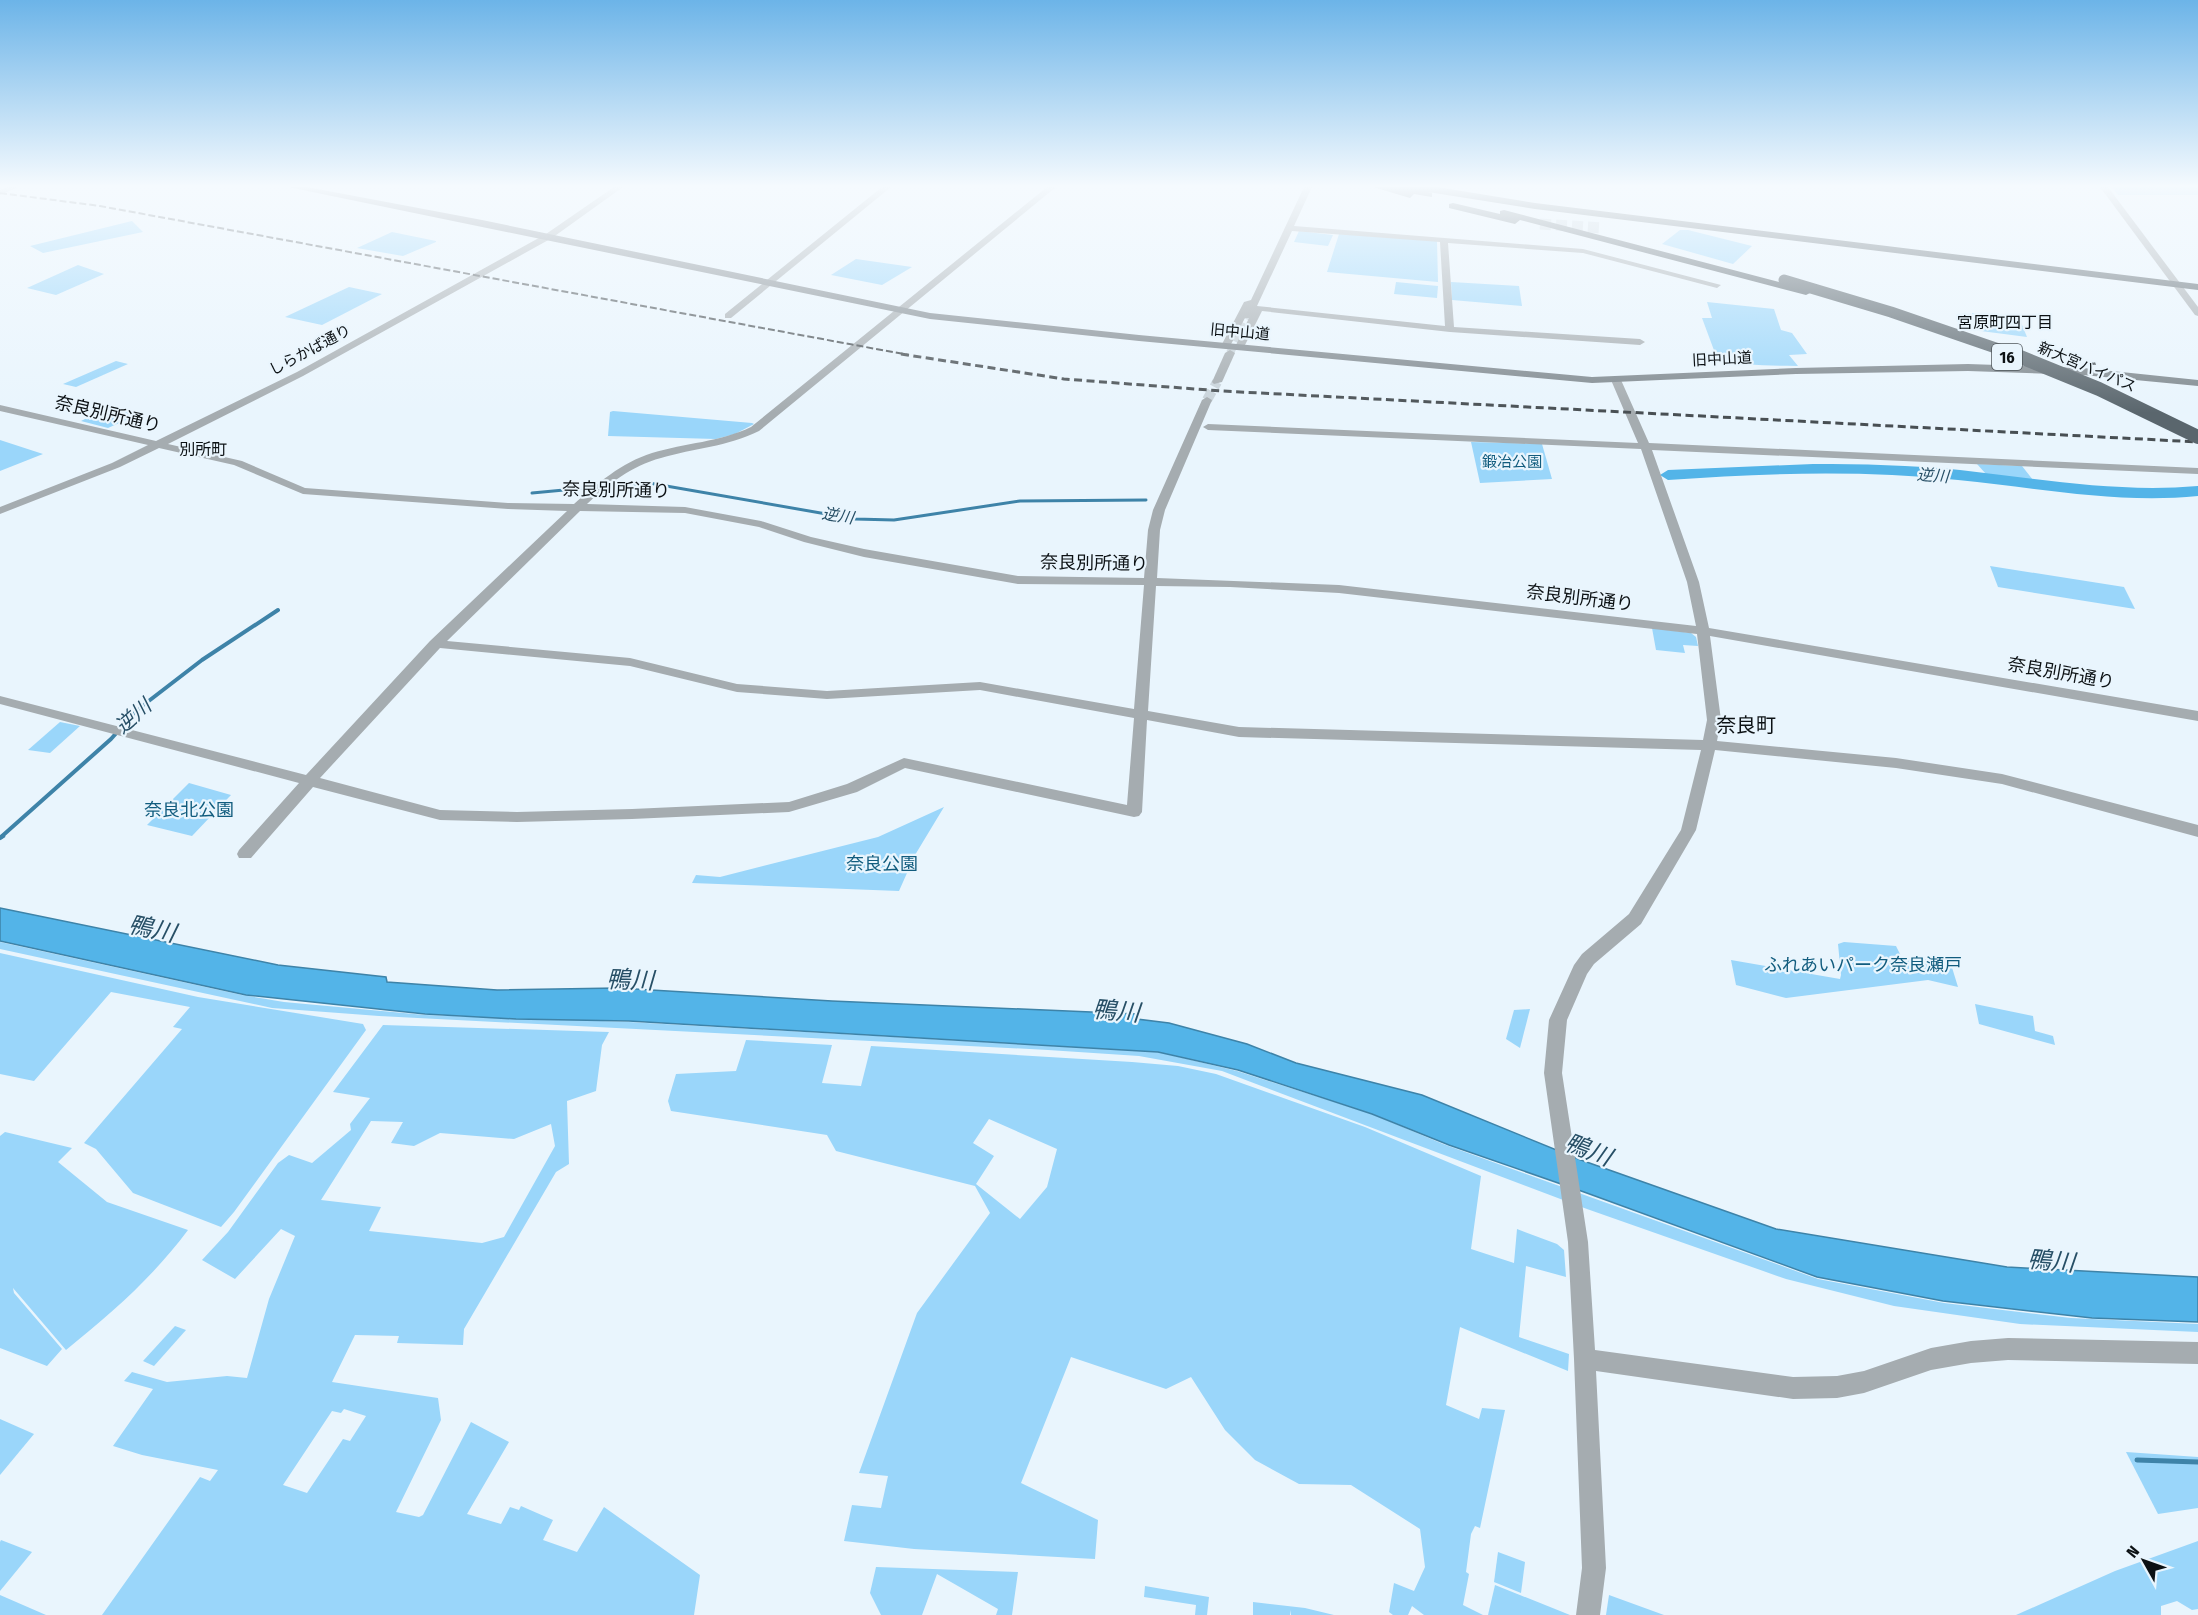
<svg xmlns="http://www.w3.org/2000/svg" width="2198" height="1615" viewBox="0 0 2198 1615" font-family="'Fira Sans Condensed','Noto Sans JP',sans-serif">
<rect width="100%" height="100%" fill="#e9f5fd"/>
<g fill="#9ad6fa" fill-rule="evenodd">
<path d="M2112 187H2198V195H2118Z"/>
<path d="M132 221 143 232 43 253 30 246Z"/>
<path d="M1680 230H1688L1752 246 1733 264 1662 244Z"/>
<path d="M1299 231 1333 235 1328 246 1294 242Z"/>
<path d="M392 232 436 241V242L403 256 357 248Z"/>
<path d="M1339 234 1437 241 1438 282 1327 272Z"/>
<path d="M856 259 912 267 882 285 831 275Z"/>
<path d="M78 265 104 274 56 295 27 288Z"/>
<path d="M1396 282 1438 286 1437 298 1394 294Z"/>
<path d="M1451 282 1519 286 1522 306 1452 300Z"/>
<path d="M349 287 382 294 322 325 285 317Z"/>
<path d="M1707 302 1774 309 1781 330 1792 333 1807 354 1789 355 1798 366C1769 365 1740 368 1715 353L1702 318H1712Z"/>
<path d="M1972 313 2016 318 2020 320 2027 337 1981 331Z"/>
<path d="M116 361 128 364 76 387 63 384Z"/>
<path d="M125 410 139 414 108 428 81 421 91 416 104 421Z"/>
<path d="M613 411 752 423 754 424 735 434 716 439 608 436 610 412Z"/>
<path d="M0 440 43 454 0 471Z"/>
<path d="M1471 442 1542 444 1552 479 1480 483Z"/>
<path d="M1977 464 2022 466 2033 480 1986 474Z"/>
<path d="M1990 566 2124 587 2135 609 1998 587Z"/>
<path d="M1652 628 1691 633 1696 637 1698 646 1683 645 1685 653 1656 650Z"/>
<path d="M60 722 80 726 50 753 28 750Z"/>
<path d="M189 783 231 795 192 836 147 825Z"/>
<path d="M944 807 915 855 899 891 692 883 696 875 720 877 878 837Z"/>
<path d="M0 942 242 995 284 1002 425 1015 629 1022 1158 1052 1237 1071 1372 1114 1443 1144 1818 1279 1944 1303 2071 1318 2198 1324V1332L2020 1324 1894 1306 1786 1279 1587 1209 1222 1071 1139 1056 1048 1050 379 1016 272 1008 0 949Z"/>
<path d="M1844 942 1896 946 1902 958 1950 961 1958 987 1928 980 1786 998 1736 985 1731 960 1840 979 1841 975 1838 944Z"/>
<path d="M0 953 198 997 363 1024 366 1030 234 1212 221 1227 133 1193 96 1149 84 1143 182 1029 173 1027 190 1007 111 992 34 1081 0 1074Z"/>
<path d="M1975 1004 2033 1016 2035 1031 2053 1036 2055 1045 1979 1024Z"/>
<path d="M1530 1009 1520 1048 1506 1039 1514 1010Z"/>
<path d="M383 1025 609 1032 602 1045 596 1091 567 1101 569 1164 556 1172 464 1329 463 1345 397 1343 399 1336 355 1335 332 1382 438 1398 441 1420 396 1512 419 1517 423 1515 471 1422 509 1442 467 1514 501 1524 510 1507 519 1510 521 1506 553 1520 543 1540 577 1552 604 1507 700 1575 694 1615H102L200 1477 210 1481 218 1470 142 1455 113 1446 153 1389 124 1381 132 1372 167 1382 227 1376 247 1378 269 1299 295 1236 281 1229 235 1279 202 1260 228 1232 278 1163 289 1155 312 1163 351 1130 350 1124 370 1098 333 1092ZM371 1121 403 1122 391 1143 414 1146 440 1133 514 1139 551 1124 555 1146 504 1237 482 1243 369 1231 381 1207 321 1200ZM344 1409 366 1416 350 1441 343 1439 307 1493 283 1485 332 1411 341 1413Z"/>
<path d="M746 1040 832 1045 822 1083 861 1086 871 1046 1132 1062 1178 1066 1216 1074 1365 1127 1481 1176 1471 1249 1514 1263 1517 1229 1557 1244 1564 1250 1566 1277 1526 1266 1519 1337 1569 1354 1568 1371 1460 1327 1446 1405 1479 1419 1482 1408 1505 1410 1480 1528 1475 1526 1471 1534 1466 1572 1469 1574 1463 1605 1483 1615H1424L1412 1606 1408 1615H1393L1389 1612 1394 1583 1414 1591 1425 1567 1420 1529 1351 1485 1299 1484 1255 1460 1225 1430 1191 1377 1166 1389 1071 1357 1021 1483 1098 1520 1095 1559 914 1549 844 1541 852 1505 881 1508 888 1476 859 1473 917 1313 990 1213 975 1186 836 1151 827 1135 671 1111 668 1101 676 1074 736 1071ZM989 1119 1057 1149 1047 1187 1020 1219 976 1184 994 1156 973 1143Z"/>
<path d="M5 1132 72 1148 58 1162 107 1202 188 1230C152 1278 113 1312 66 1350L13 1288 14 1293 62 1349 47 1366 0 1348V1136Z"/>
<path d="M175 1326 186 1330 154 1366 143 1361Z"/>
<path d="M0 1419 34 1434 0 1475Z"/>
<path d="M2126 1452 2198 1457V1508L2158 1514Z"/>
<path d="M1 1540 32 1552 0 1591V1542Z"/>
<path d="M2198 1541V1609L2192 1610 2177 1601 2161 1606V1615H2016L2115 1571Z"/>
<path d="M1498 1552 1525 1562 1521 1593 1494 1582Z"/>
<path d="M876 1567 1018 1572 1012 1615H996L998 1609 937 1574 922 1615H881L870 1593Z"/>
<path d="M1495 1585 1570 1615H1488Z"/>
<path d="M1145 1586 1209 1597 1207 1615H1195L1196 1605 1144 1597Z"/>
<path d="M0 1595 46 1615H0Z"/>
<path d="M1609 1595 1664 1615H1606Z"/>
<path d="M1253 1602 1305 1608 1334 1615H1291V1610L1290 1615H1253Z"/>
</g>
<path fill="#53b4e8" stroke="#3e83a8" stroke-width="1.5" d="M0 908 278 965 386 977 387 982 497 990 618 988 832 1001 1137 1014V1019L1169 1023 1247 1044 1296 1063 1422 1095 1581 1160 1776 1229 2007 1267 2198 1277V1322L2092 1318 1943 1301 1817 1277 1584 1192 1449 1145 1372 1114 1238 1070 1158 1052 629 1021 516 1019 425 1014 246 995 0 941Z"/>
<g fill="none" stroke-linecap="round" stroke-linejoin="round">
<g stroke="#3e83a8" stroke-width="3">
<path d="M603 487 649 483 855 519 894 520 1020 501 1146 500"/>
<path d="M532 493 596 487"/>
</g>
<path stroke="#3e83a8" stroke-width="4" d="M1 837 111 739 137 710 202 660 278 610"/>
<path stroke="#3e83a8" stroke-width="4.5" d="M0 838 3 836"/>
<path stroke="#3e83a8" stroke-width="5" d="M2137 1460 2198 1462"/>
<path fill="#53b4e8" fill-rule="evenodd" d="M1813 464C1862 464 1911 465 1960 470 2040 479 2117 493 2198 486V496C2117 504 2039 488 1958 480 1862 470 1765 473 1668 480L1660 475 1668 470Z"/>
<path stroke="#c8d3da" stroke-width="8" stroke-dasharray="8 4.5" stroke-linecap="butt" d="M1230 353 1248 316"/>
<path stroke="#c8d3da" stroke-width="10" stroke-dasharray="10 5" stroke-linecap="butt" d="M1207 400 1217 382"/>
<path stroke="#c8d3da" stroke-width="11" stroke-dasharray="11 5" stroke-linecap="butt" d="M1540 224 1603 228"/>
<g fill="#a5acb0" fill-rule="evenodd">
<path d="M7 187H18L0 195V190Z"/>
<path d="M614 187H623L552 238 303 376 168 444 242 461 305 488 508 503 574 504C598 483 621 463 652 453 685 443 720 442 751 427L1047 187H1056L759 431C727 447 694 448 661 458 631 466 609 484 587 504L685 507 761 521 811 537 864 549 1018 576 1144 578 1148 530 1153 510 1202 400 1207 397 1212 400 1165 510 1160 530 1157 578 1339 585 1696 626 1687 582 1641 449 1208 430 1203 427 1208 424 1638 443 1611 380 1616 377 1621 380 1649 443 2198 468V474L1652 450 1699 582 1709 628 2198 711V721L1710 636 1721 720 1717 741 1896 758 2002 774 2198 825V837L2002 784 1896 768 1715 750 1696 830 1641 924 1594 964 1587 974 1567 1020 1562 1073 1588 1242 1595 1350 1793 1377 1837 1376 1864 1371 1931 1348 1971 1341 2008 1338 2198 1342V1364L2008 1360 1971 1363 1931 1370 1864 1393 1837 1398 1793 1399 1596 1371 1606 1568 1600 1615H1576L1582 1568 1574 1359 1568 1242 1544 1073 1549 1020 1574 965 1582 954 1629 914 1681 830 1701 750 1239 737 1147 720 1142 812 1139 816 1134 817 905 768 857 792 789 812 632 819 517 822 440 820 313 787 251 858H239L237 854 239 850 299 783 0 704V696L306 775 430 641 567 511 508 509 303 494 234 465 159 448 120 467 0 514V507L112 463 148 445 0 411V405L156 441 297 372 546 234ZM580 511 685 513 759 527 804 542 864 557 1018 584 1144 585 1134 709 980 682 827 691 737 684 630 658 447 641ZM1156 586 1230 587 1339 593 1697 634 1707 720 1703 740 1239 727 1148 711ZM440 648 630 666 737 692 827 699 980 690 1134 718 1127 805 904 758 847 784 789 802 632 809 517 812 440 810 320 778Z"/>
<path d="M882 187H891L731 318H725V314Z"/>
<path d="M1304 187H1312L1294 226 1583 249 1721 285 1717 288 1583 253 1448 243 1454 327 1640 339 1645 342 1640 345 1450 332 1262 311 1243 349 1235 347 1249 318H1245L1229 348H1223L1221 346 1244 302 1251 300ZM1292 231 1440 242 1445 326 1257 306Z"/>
<path d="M2100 187H2108L2198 307V316L2195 315Z"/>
<path d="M1230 350 1235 353 1222 382 1214 384 1212 382 1225 353Z"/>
</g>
<path fill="#80898f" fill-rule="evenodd" d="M288 187H307L482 220 930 313 1139 335 1592 377 1796 368 1968 364 2083 368 2198 380V386L2083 375 1968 371 1796 374 1592 383 1139 341 930 319Z"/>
<g fill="#5a666d" fill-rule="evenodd">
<path d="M1373 187H1437L1535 203 2198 284V290L1535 209 1428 192 1432 193V197L1414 194 1410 198Z"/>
<path d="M1453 203 1500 214V211L1504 210 1810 290 1812 292 1806 295 1520 220 1515 224 1449 208V204Z"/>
</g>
<path stroke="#484f53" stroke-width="2" stroke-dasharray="7 3" stroke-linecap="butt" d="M0 193 100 206 909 355"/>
<path stroke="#484f53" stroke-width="3" stroke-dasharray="8 4.5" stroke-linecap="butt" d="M901 354 1064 379 1222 391 2198 442"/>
<path stroke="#5a666d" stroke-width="11" d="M1784 280 1891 312 2016 355"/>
<path stroke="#5a666d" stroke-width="14" d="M2013 354 2099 389 2198 437"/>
</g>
<linearGradient id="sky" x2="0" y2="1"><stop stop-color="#6cb4e8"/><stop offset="0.45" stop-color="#f5fafe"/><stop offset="1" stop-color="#f5fafe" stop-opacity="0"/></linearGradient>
<rect width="2198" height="413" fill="url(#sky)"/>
<g text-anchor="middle" stroke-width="4.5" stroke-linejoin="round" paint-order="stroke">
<g font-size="15" fill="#0c1114" stroke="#e9f5fd">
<text transform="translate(1240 332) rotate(5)" y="5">旧中山道</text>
<text transform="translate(310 350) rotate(-28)" y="5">しらかば通り</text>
<text transform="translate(1722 359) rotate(-3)" y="5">旧中山道</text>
<text transform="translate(2087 367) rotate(23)" y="5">新大宮バイパス</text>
</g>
<g font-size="15" fill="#115c7e" stroke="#e9f5fd">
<text x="1512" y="467">鍛冶公園</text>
</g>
<g font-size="16" fill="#0c1114" stroke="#e9f5fd">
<text x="2005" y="328">宮原町四丁目</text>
<text x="203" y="455">別所町</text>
</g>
<rect fill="#e9f5fd" stroke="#4e555a" stroke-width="1.5" x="1992" y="344" width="30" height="26" rx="4.5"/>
<g font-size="16" font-weight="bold" fill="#0c1114">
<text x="2007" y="363">16</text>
</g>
<g font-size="16" font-style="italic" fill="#274f66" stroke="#e9f5fd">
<text transform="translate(1933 475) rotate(4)" y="6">逆川</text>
<text transform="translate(838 515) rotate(9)" y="6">逆川</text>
</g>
<g font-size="18" fill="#0c1114" stroke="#e9f5fd">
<text transform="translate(108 414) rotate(13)" y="6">奈良別所通り</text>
<text transform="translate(616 490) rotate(1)" y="6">奈良別所通り</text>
<text transform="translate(1094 563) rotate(1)" y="6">奈良別所通り</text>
<text transform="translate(1580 598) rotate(7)" y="6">奈良別所通り</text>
<text transform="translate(2061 673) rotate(10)" y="6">奈良別所通り</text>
</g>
<g font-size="18" fill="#115c7e" stroke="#e9f5fd">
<text x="189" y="816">奈良北公園</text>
<text x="882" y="870">奈良公園</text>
<text x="1863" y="971">ふれあいパーク奈良瀬戸</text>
</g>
<g font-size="20" font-style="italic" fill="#274f66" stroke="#e9f5fd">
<text transform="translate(133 716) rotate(-41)" y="7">逆川</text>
</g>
<g font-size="20" fill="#0c1114" stroke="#e9f5fd">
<text x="1746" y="732">奈良町</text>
</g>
<g font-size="24" font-style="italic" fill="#274f66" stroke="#e9f5fd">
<text transform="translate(152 929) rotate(12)" y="8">鴨川</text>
<text transform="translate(630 980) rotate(2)" y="8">鴨川</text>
<text transform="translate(1116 1011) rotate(5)" y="8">鴨川</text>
<text transform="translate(1588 1150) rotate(21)" y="8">鴨川</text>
<text transform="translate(2051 1261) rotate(5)" y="8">鴨川</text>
</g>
</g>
<g transform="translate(2144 1561) rotate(310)" stroke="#e9f5fd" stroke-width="4.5" paint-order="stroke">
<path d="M0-4.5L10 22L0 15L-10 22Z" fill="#0c1114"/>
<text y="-9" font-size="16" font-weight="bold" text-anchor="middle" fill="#0c1114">N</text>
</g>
</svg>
